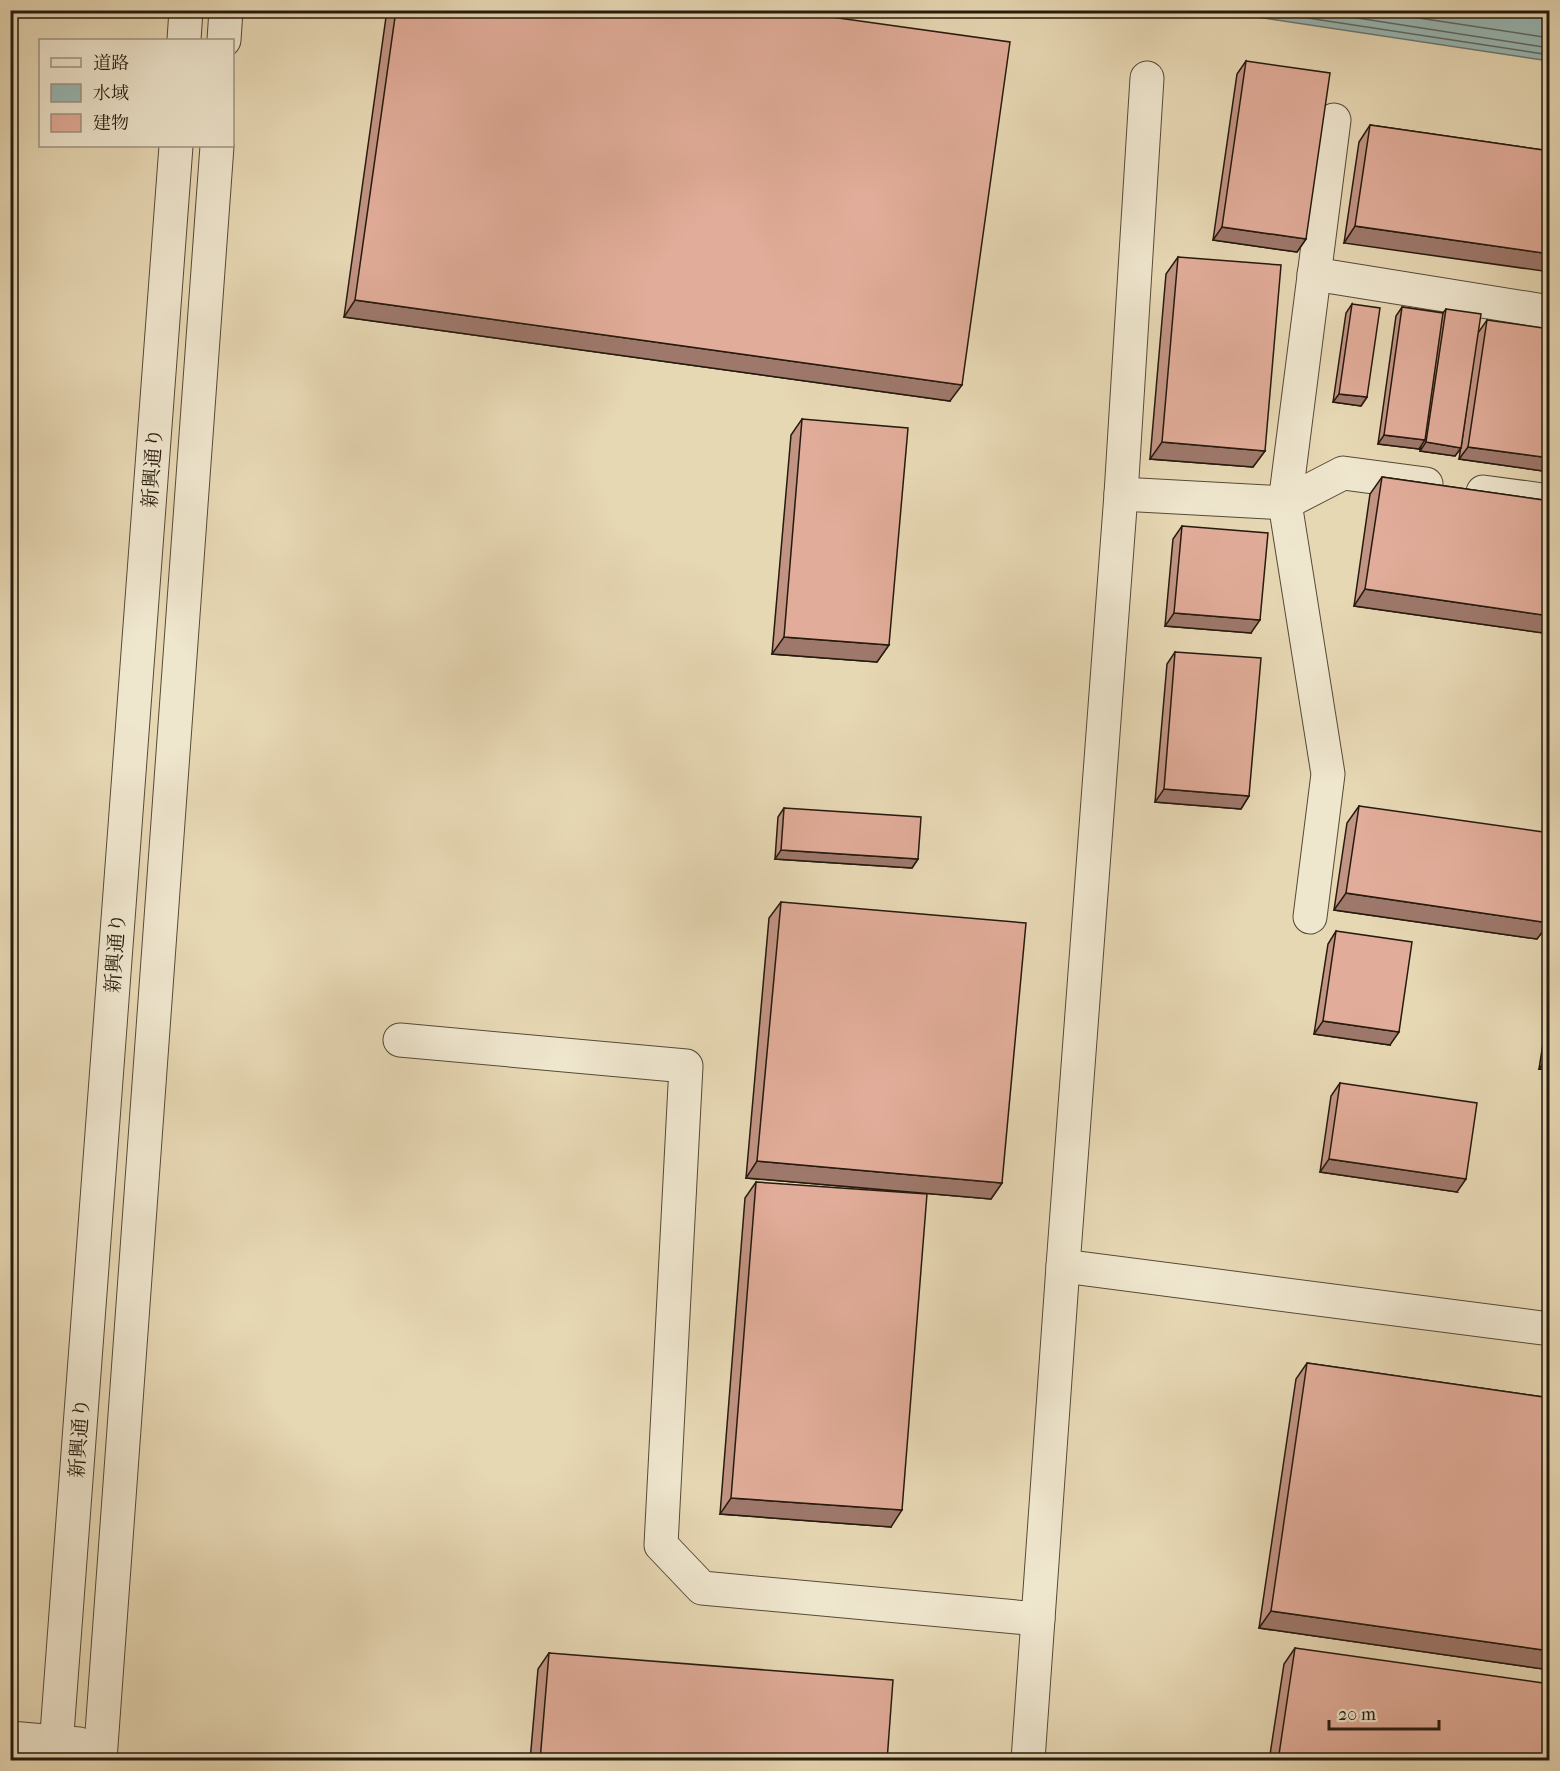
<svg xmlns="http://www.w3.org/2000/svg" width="1560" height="1771" viewBox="0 0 1560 1771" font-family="'IM FELL French Canon','Noto Serif JP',serif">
<rect width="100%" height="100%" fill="#e7d8b4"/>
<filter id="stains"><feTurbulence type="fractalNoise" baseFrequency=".00333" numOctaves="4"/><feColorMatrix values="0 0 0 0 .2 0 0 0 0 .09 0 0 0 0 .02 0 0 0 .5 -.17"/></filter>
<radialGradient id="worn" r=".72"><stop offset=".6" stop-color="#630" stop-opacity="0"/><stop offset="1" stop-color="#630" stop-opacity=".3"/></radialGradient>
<path fill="#98b8b5" stroke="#6a7972" stroke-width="1.5" d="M1217 11H1549V61Z"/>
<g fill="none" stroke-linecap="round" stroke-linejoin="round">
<g stroke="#5f6962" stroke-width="1.5">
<path d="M1256 10 1550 55"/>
<path d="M1306 10 1550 48"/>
<path d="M1366 10 1550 38"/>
</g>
<g stroke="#564a38" stroke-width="35">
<g id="minor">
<path d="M184 40 186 10"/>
<path d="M224 40 226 10"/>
<path d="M1314 274 1550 312"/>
<path d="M1483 492 1550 501"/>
<path d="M1121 494 1285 503 1343 473 1426 484"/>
<path d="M1310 917 1328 774 1285 503 1334 120"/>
<path d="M400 1040 686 1066 661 1545 702 1588 1038 1619"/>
<path d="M1063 1266 1550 1329"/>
<path d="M10 1738 79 1744"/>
<path d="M55 1760 176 146"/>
<path d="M100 1760 217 146"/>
<path d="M1028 1760 1063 1266 1121 494 1147 78"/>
</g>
</g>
<use href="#minor" stroke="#efe6ce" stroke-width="33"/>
</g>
<g fill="#c29484" stroke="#261a0e" stroke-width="1.5">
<path d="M387 10H781L950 401 344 317Z"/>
<path d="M1246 61 1306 239 1297 252 1213 240 1237 74Z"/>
<path d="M1370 125 1550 151 1344 243 1359 142Z"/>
<path d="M1178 257 1265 451 1253 467 1150 459 1166 274Z"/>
<path d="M1352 304 1367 397 1361 406 1333 402 1346 313Z"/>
<path d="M1402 307 1443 313 1446 309 1478 333 1487 320 1550 472 1459 459 1471 377 1461 448 1455 456 1420 451 1421 446 1419 449 1378 444 1396 316Z"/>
<path d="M802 419 889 645 877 662 772 654 791 435Z"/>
<path d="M1382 477 1550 501V634L1354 606 1370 494Z"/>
<path d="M1182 526 1251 633 1165 626 1173 539Z"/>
<path d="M1175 652 1249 796 1241 809 1155 802 1167 664Z"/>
<path d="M1359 806 1549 923 1537 939 1334 910 1347 823Z"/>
<path d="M784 808 918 859 912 868 775 859 778 817Z"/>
<path d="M781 902 1002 1183 991 1199 746 1178 769 918Z"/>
<path d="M1336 931 1390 1045 1314 1034 1328 944Z"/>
<path d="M1550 999V1070L1539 1069Z"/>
<path d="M1340 1083 1457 1192 1320 1172 1331 1096Z"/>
<path d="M756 1182 891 1527 720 1514 745 1198Z"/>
<path d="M1307 1363 1550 1398V1670L1259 1628 1296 1379Z"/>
<path d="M1295 1648 1550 1761H1269L1284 1664Z"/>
<path d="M549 1653 887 1761H530L538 1669Z"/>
</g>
<g fill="#9e786b" stroke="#261a0e" stroke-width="1.5">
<path d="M1355 226 1550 254V272L1344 243Z"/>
<path d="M1222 227 1306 239 1297 252 1213 240Z"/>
<path d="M355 300 962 385 950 401 344 317Z"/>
<path d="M1339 394 1367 397 1361 406 1333 402Z"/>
<path d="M1384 435 1425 440 1419 449 1378 444Z"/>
<path d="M1162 442 1265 451 1253 467 1150 459Z"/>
<path d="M1426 442 1461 448 1455 456 1420 451Z"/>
<path d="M1468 447 1550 458V472L1459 459Z"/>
<path d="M1365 589 1550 616V634L1354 606Z"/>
<path d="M1174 613 1260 620 1251 633 1165 626Z"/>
<path d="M784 637 889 645 877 662 772 654Z"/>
<path d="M1164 789 1249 796 1241 809 1155 802Z"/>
<path d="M781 850 918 859 912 868 775 859Z"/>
<path d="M1346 893 1549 923 1537 939 1334 910Z"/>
<path d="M1323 1021 1399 1032 1390 1045 1314 1034Z"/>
<path d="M1548 1056H1550V1070L1539 1069Z"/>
<path d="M1329 1159 1466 1179 1457 1192 1320 1172Z"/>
<path d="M757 1161 1002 1183 991 1199 746 1178Z"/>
<path d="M731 1498 902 1510 891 1527 720 1514Z"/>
<path d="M1271 1611 1550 1651V1670L1259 1628Z"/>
</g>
<g fill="#e1ac99" stroke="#261a0e" stroke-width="1.5">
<path d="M396 10H781L1010 42 962 385 355 300Z"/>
<path d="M1246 61 1330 73 1306 239 1222 227Z"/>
<path d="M1370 125 1550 151V254L1355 226Z"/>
<path d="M1178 257 1281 265 1265 451 1162 442Z"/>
<path d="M1352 304 1380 308 1367 397 1339 394Z"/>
<path d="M1402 307 1443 313 1425 440 1384 435Z"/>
<path d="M1446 309 1481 314 1461 448 1426 442Z"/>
<path d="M1487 320 1550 329V458L1468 447Z"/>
<path d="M802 419 908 428 889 645 784 637Z"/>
<path d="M1382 477 1550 501V616L1365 589Z"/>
<path d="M1182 526 1268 533 1260 620 1174 613Z"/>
<path d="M1175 652 1261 658 1249 796 1164 789Z"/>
<path d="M1359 806 1550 833 1549 923 1346 893Z"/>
<path d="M784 808 921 817 918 859 781 850Z"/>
<path d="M781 902 1026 923 1002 1183 757 1161Z"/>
<path d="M1336 931 1412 942 1399 1032 1323 1021Z"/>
<path d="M1340 1083 1477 1103 1466 1179 1329 1159Z"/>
<path d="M756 1182 927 1194 902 1510 731 1498Z"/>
<path d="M1307 1363 1550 1398V1651L1271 1611Z"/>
<path d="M1295 1648 1550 1684V1761H1278Z"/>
<path d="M549 1653 893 1680 887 1761H540Z"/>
</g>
<g text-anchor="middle" stroke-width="6" stroke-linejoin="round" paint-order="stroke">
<g font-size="20" fill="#261a0e" stroke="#efe6ce">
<text transform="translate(152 468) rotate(-86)" y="7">新興通り</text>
<text transform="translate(115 953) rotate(-86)" y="7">新興通り</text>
<text transform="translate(79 1438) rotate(-86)" y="7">新興通り</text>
</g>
</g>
<rect width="1560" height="1771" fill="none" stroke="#e7d8b4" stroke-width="36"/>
<rect x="12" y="12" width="1536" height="1747" fill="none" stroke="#261a0e" stroke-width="3"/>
<rect x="18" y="18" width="1524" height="1735" fill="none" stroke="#261a0e" stroke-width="1.5"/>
<rect x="39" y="39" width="195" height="108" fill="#efe6ce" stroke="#9f9481" stroke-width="1.5"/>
<rect x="51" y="58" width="30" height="9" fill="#efe6ce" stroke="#9f9481" stroke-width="1.5"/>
<text x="93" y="69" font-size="18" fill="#261a0e">道路</text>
<rect x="51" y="84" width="30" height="18" fill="#98b8b5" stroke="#9f9481" stroke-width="1.5"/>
<text x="93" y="99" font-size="18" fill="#261a0e">水域</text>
<rect x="51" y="114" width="30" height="18" fill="#e1ac99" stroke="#9f9481" stroke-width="1.5"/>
<text x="93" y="129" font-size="18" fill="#261a0e">建物</text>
<path d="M1329 1720v9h110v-9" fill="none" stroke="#261a0e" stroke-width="3"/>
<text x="1338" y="1720" font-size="18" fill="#261a0e" stroke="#efe6ce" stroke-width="4.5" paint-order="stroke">20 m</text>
<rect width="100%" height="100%" filter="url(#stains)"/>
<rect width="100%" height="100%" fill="url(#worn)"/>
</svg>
